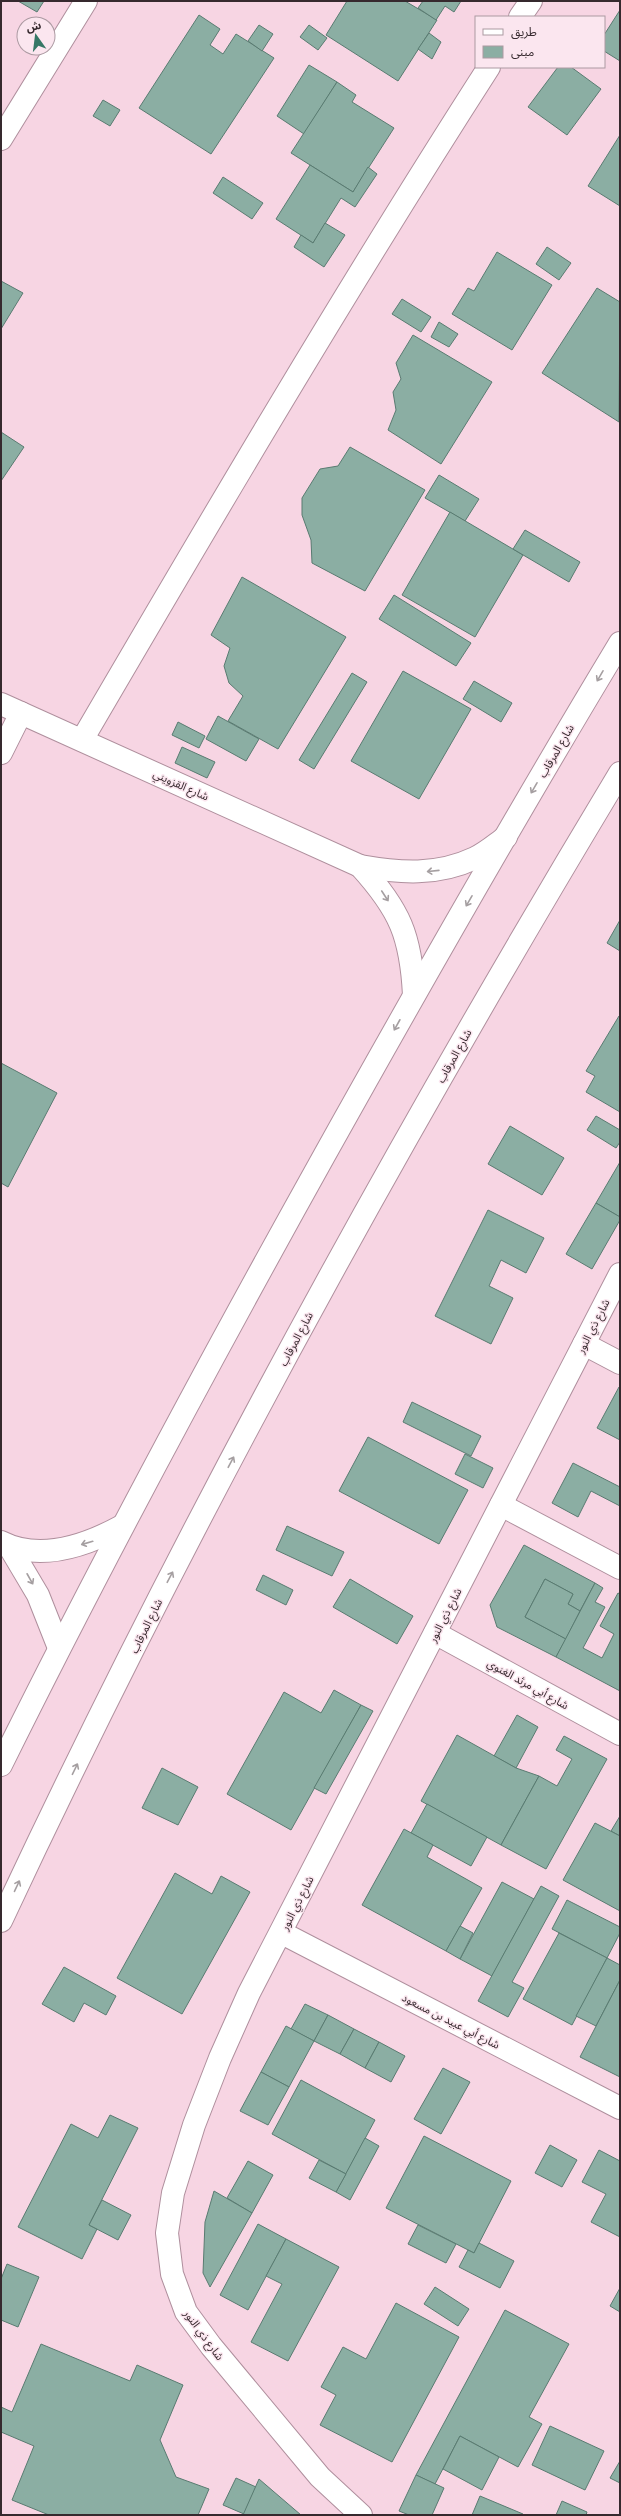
<svg xmlns="http://www.w3.org/2000/svg" width="621" height="2516" viewBox="0 0 621 2516" font-family="'Nunito Sans','Noto Sans Arabic',sans-serif">
<rect width="100%" height="100%" fill="#f7d5e3"/>
<g fill="#8baea3" stroke="#597b71">
<path d="M18 1H44L37 12Z"/>
<path d="M347 1H405L437 20 398 81 326 35Z"/>
<path d="M423 1H461L454 12 445 6 436 20 418 8Z"/>
<path d="M620 10V61L604 51V35Z"/>
<path d="M199 15 220 29 210 45 223 54 236 34 274 58 211 154 139 108Z"/>
<path d="M259 25 273 34 262 51 248 41Z"/>
<path d="M309 25 327 38 318 50 300 37Z"/>
<path d="M429 33 441 42 432 59 418 49Z"/>
<path d="M309 65 337 82 304 134 277 116Z"/>
<path d="M558 67H571L601 89 567 135 528 107Z"/>
<path d="M337 82 356 95 352 102 394 128 353 192 291 153Z"/>
<path d="M103 100 120 110 110 126 93 116Z"/>
<path d="M620 135V206L588 186Z"/>
<path d="M310 165 353 192 368 167 377 174 355 207 341 198 313 243 276 219Z"/>
<path d="M223 177 263 203 252 219 213 193Z"/>
<path d="M325 223 345 235 324 267 294 247 301 235 313 243Z"/>
<path d="M547 247 571 263 559 280 536 264Z"/>
<path d="M497 252 552 285 512 350 452 314 468 288 474 291Z"/>
<path d="M1 281 23 293 1 329Z"/>
<path d="M597 288 620 302 619 422 542 373Z"/>
<path d="M402 299 431 317 421 332 392 314Z"/>
<path d="M439 322 458 334 449 347 431 337Z"/>
<path d="M413 335 492 382 441 464 388 430 396 410 393 392 401 379 396 363Z"/>
<path d="M1 432 24 447 1 481Z"/>
<path d="M350 447 425 490 365 591 312 563 311 540 302 515V498L320 469 338 466Z"/>
<path d="M439 475 479 499 465 521 425 498Z"/>
<path d="M450 512 523 555 475 637 402 595Z"/>
<path d="M525 530 580 562 569 582 513 549Z"/>
<path d="M242 577 346 637 278 749 228 721 243 696 229 683 224 666 230 648 211 635Z"/>
<path d="M394 595 471 643 456 666 379 619Z"/>
<path d="M403 671 471 709 419 799 351 761Z"/>
<path d="M352 673 367 682 314 769 299 760Z"/>
<path d="M474 681 512 703 501 722 463 699Z"/>
<path d="M218 716 259 739 246 761 206 739Z"/>
<path d="M178 722 205 736 199 748 172 735Z"/>
<path d="M182 747 215 762 207 778 175 763Z"/>
<path d="M620 920V951L607 943Z"/>
<path d="M619 1016 620 1017V1112L586 1092 595 1076 586 1071Z"/>
<path d="M1 1063 57 1093 8 1187 1 1183Z"/>
<path d="M596 1116 620 1130V1142L616 1148 587 1130Z"/>
<path d="M510 1126 564 1158 542 1195 488 1164Z"/>
<path d="M620 1162V1217L596 1203Z"/>
<path d="M596 1203 620 1217V1220L592 1269 566 1254Z"/>
<path d="M488 1210 544 1238 526 1273 501 1260 489 1286 513 1298 491 1344 435 1316Z"/>
<path d="M619 1387H620V1440L597 1428Z"/>
<path d="M412 1402 481 1436 471 1456 403 1422Z"/>
<path d="M368 1437 468 1490 439 1544 339 1491Z"/>
<path d="M465 1454 493 1468 483 1488 455 1474Z"/>
<path d="M573 1463 620 1487V1506L591 1491 578 1517 552 1503Z"/>
<path d="M287 1526 344 1552 332 1576 276 1550Z"/>
<path d="M524 1545 595 1583 580 1611 568 1604 573 1594 545 1579 525 1617 566 1639 556 1657 497 1627 490 1605Z"/>
<path d="M263 1575 293 1590 286 1605 256 1590Z"/>
<path d="M350 1579 413 1616 397 1644 333 1607Z"/>
<path d="M545 1579 573 1594 568 1604 580 1611 566 1639 525 1617Z"/>
<path d="M595 1583 603 1588 595 1602 605 1607 583 1648 602 1658 614 1634 600 1626 618 1593 620 1594V1691L556 1657Z"/>
<path d="M334 1690 361 1705 291 1830 227 1794 284 1692 321 1713Z"/>
<path d="M361 1705 373 1711 326 1794 314 1788Z"/>
<path d="M517 1715 538 1727 516 1768 494 1756Z"/>
<path d="M457 1735 516 1768 539 1776 501 1845 421 1801Z"/>
<path d="M564 1736 607 1759 546 1869 501 1845 539 1776 557 1786 572 1759 556 1750Z"/>
<path d="M162 1768 198 1787 178 1825 142 1808Z"/>
<path d="M427 1804 487 1837 471 1866 411 1833Z"/>
<path d="M620 1816V1836L611 1831Z"/>
<path d="M595 1823 620 1836V1911L563 1880Z"/>
<path d="M404 1829 433 1845 427 1857 482 1888 446 1951 362 1905Z"/>
<path d="M175 1873 212 1894 221 1876 250 1892 182 2014 117 1978Z"/>
<path d="M502 1882 534 1899 492 1976 460 1959Z"/>
<path d="M541 1886 559 1896 512 1982 524 1988 508 2017 478 2001Z"/>
<path d="M567 1900 620 1927V1933L607 1958 552 1929Z"/>
<path d="M460 1926 473 1933 460 1959 446 1951Z"/>
<path d="M559 1933 607 1958 572 2025 523 1999Z"/>
<path d="M607 1958 620 1965V1980L596 2026 576 2016Z"/>
<path d="M64 1967 116 1996 106 2015 84 2003 74 2022 42 2004Z"/>
<path d="M620 1980V2077L580 2057Z"/>
<path d="M305 2004 328 2015 314 2041 291 2029Z"/>
<path d="M328 2015 354 2029 340 2054 314 2041Z"/>
<path d="M286 2026 314 2041 289 2087 261 2072Z"/>
<path d="M354 2029 379 2042 365 2068 340 2054Z"/>
<path d="M379 2042 405 2056 391 2082 365 2068Z"/>
<path d="M443 2068 470 2082 441 2134 414 2119Z"/>
<path d="M261 2072 289 2087 268 2125 240 2111Z"/>
<path d="M301 2080 375 2120 346 2174 272 2134Z"/>
<path d="M110 2115 138 2128 89 2225 97 2229 82 2259 18 2227 71 2124 98 2138Z"/>
<path d="M424 2136 511 2181 474 2253 386 2208Z"/>
<path d="M365 2138 379 2146 350 2200 336 2192Z"/>
<path d="M550 2145 577 2160 562 2187 535 2173Z"/>
<path d="M599 2150 620 2161V2237L591 2222 606 2194 582 2182Z"/>
<path d="M319 2160 346 2174 336 2192 309 2178Z"/>
<path d="M248 2161 273 2175 252 2213 227 2198Z"/>
<path d="M214 2191 252 2213 210 2287 203 2273 205 2222Z"/>
<path d="M102 2200 131 2215 118 2240 89 2225Z"/>
<path d="M258 2224 286 2239 248 2310 220 2295Z"/>
<path d="M418 2225 456 2244 446 2263 408 2244Z"/>
<path d="M286 2239 339 2267 288 2361 251 2342 282 2284 266 2276Z"/>
<path d="M479 2243 514 2261 500 2288 459 2267 468 2250 474 2253Z"/>
<path d="M7 2264 39 2277 18 2327 1 2320V2279Z"/>
<path d="M435 2287 469 2309 458 2326 424 2304Z"/>
<path d="M620 2288V2312L610 2306Z"/>
<path d="M396 2303 459 2337 392 2462 320 2425 336 2395 321 2387 343 2347 366 2359Z"/>
<path d="M505 2310 569 2344 529 2417 542 2424 518 2467 460 2436 435 2484 416 2475Z"/>
<path d="M41 2344 130 2381 137 2365 183 2385 160 2440 176 2477 209 2489 198 2515H49L12 2500 34 2446 1 2432V2407L12 2412Z"/>
<path d="M550 2426 604 2451 585 2490 532 2465Z"/>
<path d="M460 2436 499 2457 482 2490 443 2469Z"/>
<path d="M620 2461V2483L610 2478Z"/>
<path d="M416 2475 444 2488 432 2515H409L399 2511Z"/>
<path d="M236 2478 256 2487 244 2514 223 2505Z"/>
<path d="M259 2479 301 2515H243Z"/>
<path d="M480 2496 523 2514V2515H472Z"/>
<path d="M562 2501 587 2512 586 2515H556Z"/>
</g>
<g fill="none" stroke-linecap="round" stroke-linejoin="round">
<g stroke="#af8f9d" stroke-width="24">
<g id="minor">
<path d="M520 17 531 1"/>
<path d="M1 139 86 1"/>
<path d="M1 704 360 866C400 873 437 876 475 858 486 853 496 844 506 837"/>
<path d="M82 740C214 514 347 288 489 67"/>
<path d="M1 753 21 713"/>
<path d="M360 866C400 910 411 936 414 995"/>
<path d="M584 1344 620 1363"/>
<path d="M501 1505 620 1568"/>
<path d="M1 1542C40 1562 87 1545 122 1526"/>
<path d="M9 1546 38 1595 59 1648"/>
<path d="M435 1633 620 1734"/>
<path d="M282 1933 620 2108"/>
<path d="M361 2515 320 2477 211 2346 186 2312 172 2274 167 2233 173 2193 194 2125 220 2058 249 1993 620 1274"/>
</g>
</g>
<g stroke="#af8f9d" stroke-width="24">
<g id="secondary">
<path d="M1 1765C103 1559 212 1357 324 1156 420 984 518 812 620 643"/>
<path d="M1 1921C185 1527 396 1145 620 773"/>
</g>
</g>
<use href="#minor" stroke="#fff" stroke-width="22"/>
<use href="#secondary" stroke="#fff" stroke-width="22"/>
</g>
<defs><path id="oneway-shaft" d="M-6 0H5M1.5-3L5.5 0L1.5 3" fill="none" stroke-width="1.6" stroke-linecap="round" stroke-linejoin="round"/></defs>
<g stroke="#a59fa1">
<use href="#oneway-shaft" transform="translate(600 676) rotate(120)"/>
<use href="#oneway-shaft" transform="translate(534 788) rotate(120)"/>
<use href="#oneway-shaft" transform="translate(433 871) rotate(174)"/>
<use href="#oneway-shaft" transform="translate(385 896) rotate(57)"/>
<use href="#oneway-shaft" transform="translate(469 901) rotate(120)"/>
<use href="#oneway-shaft" transform="translate(397 1025) rotate(119)"/>
<use href="#oneway-shaft" transform="translate(231 1462) rotate(-62)"/>
<use href="#oneway-shaft" transform="translate(87 1543) rotate(164)"/>
<use href="#oneway-shaft" transform="translate(170 1577) rotate(-62)"/>
<use href="#oneway-shaft" transform="translate(30 1579) rotate(61)"/>
<use href="#oneway-shaft" transform="translate(75 1769) rotate(-64)"/>
<use href="#oneway-shaft" transform="translate(17 1886) rotate(-65)"/>
</g>
<g text-anchor="middle" stroke-width="3" stroke-linejoin="round" paint-order="stroke">
<g font-size="11" fill="#36292e" stroke="#fbe6ef">
<text transform="translate(556 751) rotate(-60)" y="4">شارع المرقاب</text>
<text transform="translate(181 785) rotate(24)" y="4">شارع القزويني</text>
<text transform="translate(454 1056) rotate(-61)" y="4">شارع المرقاب</text>
<text transform="translate(593 1326) rotate(-63)" y="4">شارع ذي النور</text>
<text transform="translate(296 1339) rotate(-62)" y="4">شارع المرقاب</text>
<text transform="translate(445 1615) rotate(-63)" y="4">شارع ذي النور</text>
<text transform="translate(146 1626) rotate(-64)" y="4">شارع المرقاب</text>
<text transform="translate(528 1684) rotate(29)" y="4">شارع أبي مرثد الغنوي</text>
<text transform="translate(297 1903) rotate(-63)" y="4">شارع ذي النور</text>
<text transform="translate(451 2021) rotate(27)" y="4">شارع أبي عبيد بن مسعود</text>
<text transform="translate(204 2335) rotate(54)" y="4">شارع ذي النور</text>
</g>
</g>
<rect width="621" height="2516" fill="none" stroke="#36292e" stroke-width="4"/>
<rect x="475" y="16" width="130" height="52" fill="#fbe6ef" stroke="#ac9aa2"/>
<rect x="483" y="29" width="20" height="6" fill="#ffffff" stroke="#ac9aa2"/>
<text x="511" y="36" font-size="12" fill="#36292e">طريق</text>
<rect x="483" y="46" width="20" height="12" fill="#8baea3" stroke="#ac9aa2"/>
<text x="511" y="56" font-size="12" fill="#36292e">مبنى</text>
<g transform="translate(36 36) rotate(346)"><circle r="19" fill="#fbe6ef" stroke="#ac9aa2"/>
<path d="M0-3L7 15L0 10L-7 15Z" fill="#367766"/>
<text y="-6" font-size="11" font-weight="bold" text-anchor="middle" fill="#36292e">ش</text>
</g>
</svg>
